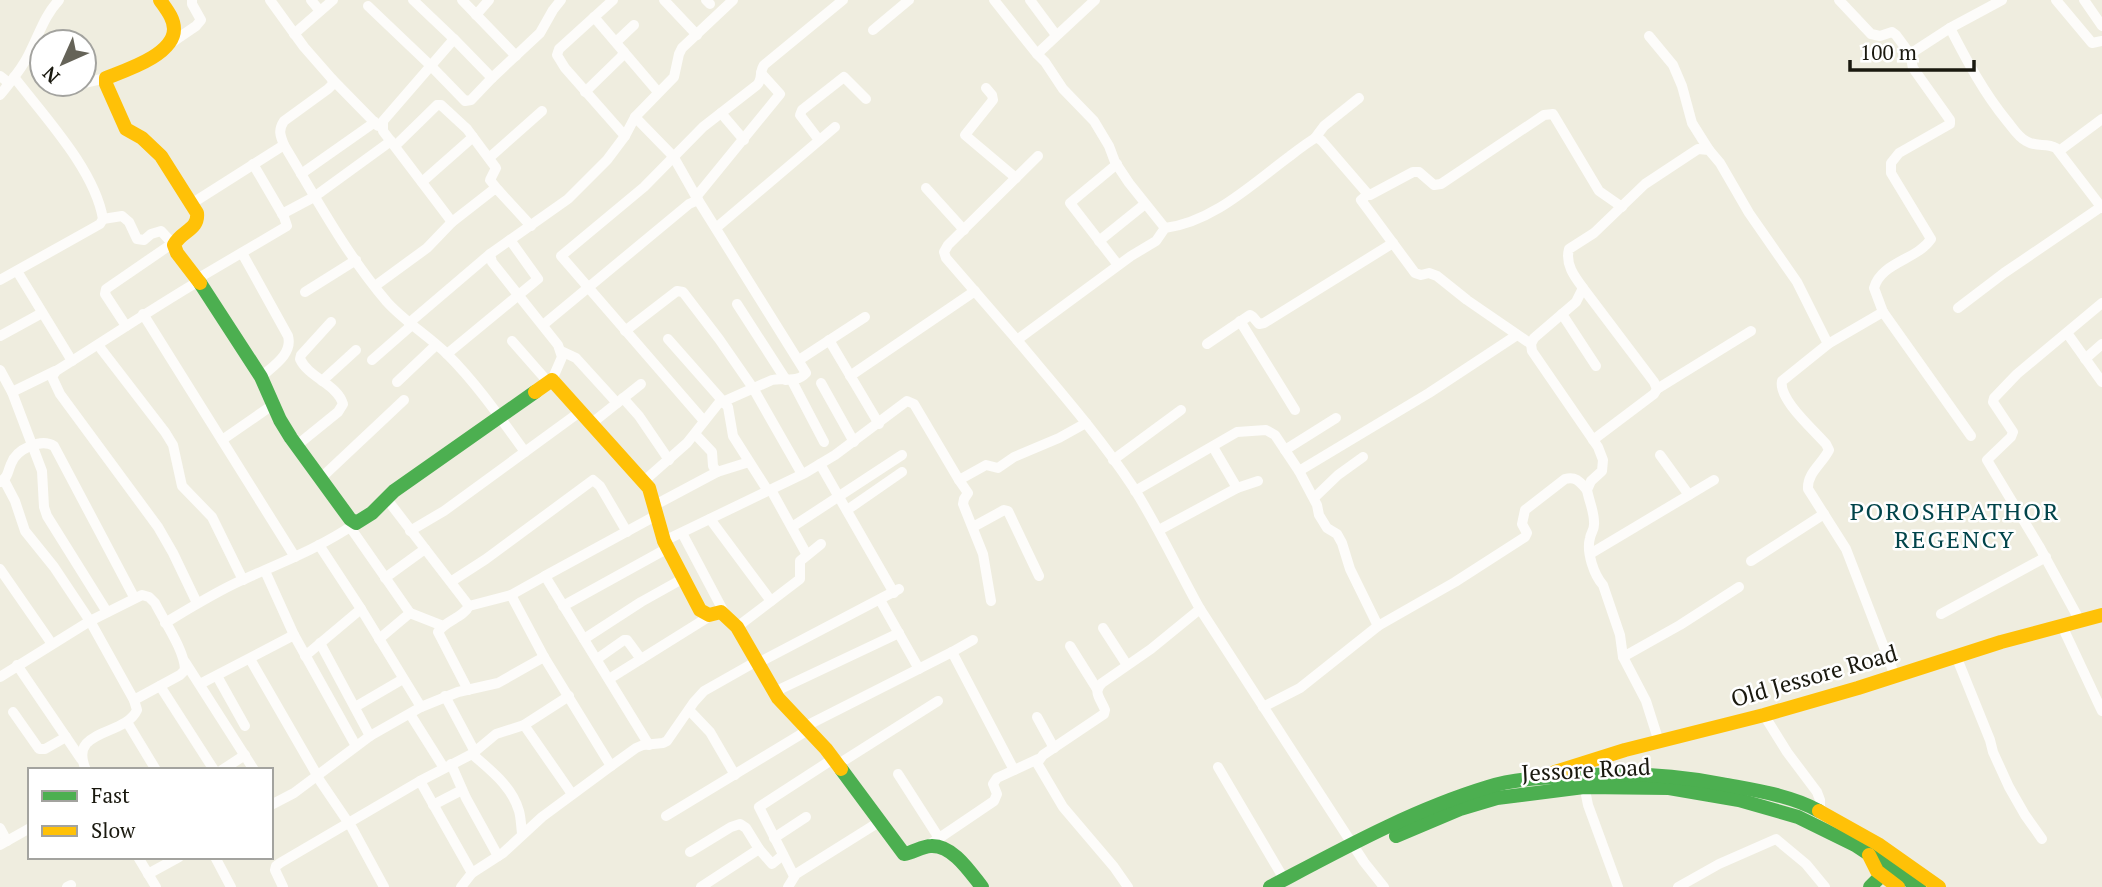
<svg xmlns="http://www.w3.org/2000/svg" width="2102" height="887" viewBox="0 0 2102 887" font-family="'PT Serif',serif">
<rect width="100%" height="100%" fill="#efeddf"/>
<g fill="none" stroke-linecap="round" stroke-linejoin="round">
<g stroke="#fdfcfa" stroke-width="10">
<path d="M270 0 304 47 332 79 333 84 328 89 284 121C278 130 280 135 284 145 316 198 346 254 387 302 405 322 429 336 448 355 477 384 501 419 525 452"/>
<path d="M311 0 320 11"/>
<path d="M413 0 454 39"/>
<path d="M462 0 516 56"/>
<path d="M613 0 559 49 557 55 565 68 625 136"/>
<path d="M664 0 697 35"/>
<path d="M706 0 710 4"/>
<path d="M994 0 1037 54"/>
<path d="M1030 0 1056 35"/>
<path d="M1095 0 1037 54 1045 62 1063 89 1094 121 1109 146 1115 162 1129 183 1165 228"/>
<path d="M1839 0 1871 34 1880 36 1892 32 1896 35 1910 54"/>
<path d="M2002 0 1950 28C1967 61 1984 93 2007 121 2013 128 2018 137 2026 141 2037 148 2046 142 2056 148L2102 208"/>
<path d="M2056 0 2092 43 2102 41"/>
<path d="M2084 0 2102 26"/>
<path d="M368 6 431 66 465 101 471 100 492 78"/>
<path d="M476 15 489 0"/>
<path d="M594 17 658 92"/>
<path d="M873 30 909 0"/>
<path d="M294 34 333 0"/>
<path d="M1649 36 1673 65 1682 86 1692 123 1709 150"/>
<path d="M616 42 634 25"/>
<path d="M171 43 196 26 201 20 192 4V0"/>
<path d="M0 76 9 83"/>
<path d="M332 79 378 126"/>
<path d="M84 83 106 78"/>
<path d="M60 84 64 86 81 84"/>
<path d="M986 88 992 95 993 100 965 135 1016 178"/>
<path d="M585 92 621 57 624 52"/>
<path d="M0 95C11 81 22 69 29 54 39 35 44 16 59 0"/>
<path d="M721 113 744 140"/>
<path d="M635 117 673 156 698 200"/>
<path d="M1315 138 1324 126 1359 98"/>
<path d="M819 140 800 115 802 110 844 77 866 99"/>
<path d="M395 146 437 105H441L467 129 496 168 490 180 498 190"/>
<path d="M2059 151 2102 119"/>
<path d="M489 158 542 111"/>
<path d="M1117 164 1070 203 1118 265"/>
<path d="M301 174 375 122"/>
<path d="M422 182 473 137"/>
<path d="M926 188 964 230"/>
<path d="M1368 194 1361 200 1415 273 1421 275 1429 273 1437 276 1467 300 1531 344"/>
<path d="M696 197 780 94 761 73"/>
<path d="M191 204 284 145"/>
<path d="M282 214 314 197 391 141"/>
<path d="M103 219 122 216 129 222 137 239 144 240 151 234 161 231 174 245"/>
<path d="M452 222 383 131V121L454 39 492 78 540 33 553 10 561 0"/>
<path d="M716 228 835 127"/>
<path d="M1099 241 1145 204"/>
<path d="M242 253 288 336C293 354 273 366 261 377"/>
<path d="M17 271 72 361"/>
<path d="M197 279 287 226 284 217 253 164"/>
<path d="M0 280 93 228 100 224 103 219C95 170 44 116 14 77"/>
<path d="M375 286 427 248 452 222 493 190H498L531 226"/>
<path d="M1583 288 1654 382 1657 389 1654 394 1593 440"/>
<path d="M305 292 356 260"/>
<path d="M737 304 786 380"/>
<path d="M1958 308 2004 273 2101 207"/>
<path d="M1883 312 1971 436"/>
<path d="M143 314 295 557"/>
<path d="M1562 314 1596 366"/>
<path d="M1240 321 1295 410"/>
<path d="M409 323 490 254"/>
<path d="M543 325 689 204 698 200 806 373C796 384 784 377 772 380L718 404 687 443 644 481"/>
<path d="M126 326 105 294 106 289 173 243"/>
<path d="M625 331 677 291 683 292 719 339 753 388 802 474"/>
<path d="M2067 333 2102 382"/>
<path d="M0 336 42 313"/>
<path d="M668 339 728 407 733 436 768 491"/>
<path d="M829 340 879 424"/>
<path d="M1017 340 946 258 944 252 948 245 1038 156"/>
<path d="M512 341 548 382"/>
<path d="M1207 344 1250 315 1253 317 1259 324 1264 323 1393 243"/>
<path d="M1828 344 1883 312 1874 288C1881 262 1917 260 1931 239L1891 173V163L1899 153 1950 124V120L1913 68 1910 54 1950 28"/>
<path d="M98 345 165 432 173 445 182 486 212 517 243 580"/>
<path d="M561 351 576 358 617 403"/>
<path d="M447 354 538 279 510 240"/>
<path d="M2085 359 2102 344"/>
<path d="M372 360 412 325"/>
<path d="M799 360 865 317"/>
<path d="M0 370 12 392 42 471 44 507 47 516 107 612"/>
<path d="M850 376 975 291"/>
<path d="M552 380 562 357 558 345 492 262 490 254 568 199 607 160 625 136 635 117 674 77 679 54 682 48 733 0"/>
<path d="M322 381 356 350"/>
<path d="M792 381 824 442"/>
<path d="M397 382 436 345"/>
<path d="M821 383 854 442"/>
<path d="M1657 389 1751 331"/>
<path d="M12 392 55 371"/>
<path d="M623 398 639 416 669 460"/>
<path d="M704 421 561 256 644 187 703 127 757 85C763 79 759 72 764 65L843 0"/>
<path d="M592 423 641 384"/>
<path d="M695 434 712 452 713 466 717 472 749 462"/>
<path d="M222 440 274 404"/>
<path d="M296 446 338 412 343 404C337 384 309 378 300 359L301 355 331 322"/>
<path d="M1213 447 1237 488"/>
<path d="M1285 450 1336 418"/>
<path d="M1660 455 1689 495"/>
<path d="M1113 460 1181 410"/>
<path d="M820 464 894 593"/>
<path d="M1299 471 1429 393 1517 335"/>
<path d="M320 479 404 400"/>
<path d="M4 480 15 501 25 531 54 567 90 621 134 700 137 710C125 737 67 728 86 770"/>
<path d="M0 482C9 476 7 473 11 464 16 449 41 438 54 446L134 597"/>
<path d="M771 490 807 555"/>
<path d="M1135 491 1237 432 1266 430 1275 435 1299 471 1317 505 1319 515 1327 528 1337 534 1342 543 1350 569 1378 626"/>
<path d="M386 498 469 606C463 618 446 620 438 632L468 690"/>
<path d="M1314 498 1338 475 1363 457"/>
<path d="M655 505 717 472"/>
<path d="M847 510 902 472"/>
<path d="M710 519 771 601"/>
<path d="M350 527 410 613 443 626"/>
<path d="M792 527 902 455"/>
<path d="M973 527 1004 510 1008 511 1039 576"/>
<path d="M1159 530 1237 488 1258 481"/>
<path d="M410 531 444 511 581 411"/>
<path d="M682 533 725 614"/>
<path d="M664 541 805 473 835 455 907 401 914 404 959 480"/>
<path d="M319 545 361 609 421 707"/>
<path d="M1590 554 1714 480"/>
<path d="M1751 561 1824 514"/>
<path d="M0 569 52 644"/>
<path d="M265 571 294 635 356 746"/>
<path d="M385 578 425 549"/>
<path d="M452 581 486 559 593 480 600 486 627 532"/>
<path d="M511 595 545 576"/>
<path d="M880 600 919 669"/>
<path d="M991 601 983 554 963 504 964 499 968 493 959 480 986 465 998 468 1014 457 1059 438 1086 423"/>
<path d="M197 603 173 553 158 527 60 394 52 377 56 371C104 341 150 310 199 281"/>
<path d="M469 606 511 595 544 657 611 766"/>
<path d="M563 606 668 548"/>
<path d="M1200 609 1364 862 1384 887"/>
<path d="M1941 614 2046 557"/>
<path d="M2080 621 2039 546 1987 460 2011 437 2013 432 1993 402 1994 398 2017 374 2102 303"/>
<path d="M165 623C190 608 214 593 240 581 280 563 320 548 356 523"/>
<path d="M2062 626 2102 711"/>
<path d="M737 627 800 579V561L821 544"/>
<path d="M1103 628 1127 665"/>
<path d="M379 639 410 613"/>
<path d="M584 639 641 602 684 578"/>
<path d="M320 643 370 736"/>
<path d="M1070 646 1097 689"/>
<path d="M952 652 1014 770"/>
<path d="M305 656 361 609"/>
<path d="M1956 656 1990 740 1993 752 2009 787 2025 815 2042 839"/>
<path d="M1623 657 1680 625 1739 587"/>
<path d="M250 659 317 775"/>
<path d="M597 659 624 640H627L641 659"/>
<path d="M185 662 254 770"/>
<path d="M758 663 899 589"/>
<path d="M17 665 81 759"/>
<path d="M217 676 245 726"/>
<path d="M0 677 90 621 142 595 149 597 155 603C164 621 185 651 185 670L180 675 134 700"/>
<path d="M609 679 710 616"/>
<path d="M200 684 294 635"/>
<path d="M160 686 214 770"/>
<path d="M774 692 899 633"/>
<path d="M445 696 475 752"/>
<path d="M355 707 403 679"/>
<path d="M1263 707 1300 688 1378 626 1455 582 1525 537 1527 533 1522 524 1525 510 1565 479C1576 476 1580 482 1587 490"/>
<path d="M689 710 710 732 735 775"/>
<path d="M13 712 39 749H45L66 737"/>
<path d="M410 714 444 768"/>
<path d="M1764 715 1787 752 1817 792 1820 800V811"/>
<path d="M1037 717 1054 748"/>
<path d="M127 722 156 770"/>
<path d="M524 725 572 794"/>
<path d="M804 727 952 652 973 640"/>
<path d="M1659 742 1646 701 1623 657 1620 635 1603 585C1594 575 1586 552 1590 538 1591 532 1595 529 1594 522 1594 511 1589 501 1587 490L1591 481 1602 471 1603 460 1598 447 1532 351 1531 344 1534 338 1576 302 1583 288C1574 276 1565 264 1569 249L1594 233 1645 184 1698 149 1709 150 1720 163 1749 213 1797 282 1828 344 1782 381C1778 399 1814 430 1826 444L1829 450C1822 464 1807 473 1808 489L1846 549 1895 676"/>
<path d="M649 745 545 576 657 515"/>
<path d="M472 754C490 770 512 786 519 811 521 818 521 826 522 833"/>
<path d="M451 764 466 798 498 856"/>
<path d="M837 765 938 701"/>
<path d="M1218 767 1284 879"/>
<path d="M222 770 245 755"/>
<path d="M898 774 939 838"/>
<path d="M316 775 352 828 384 887"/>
<path d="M420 781 472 873"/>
<path d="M1584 785 1588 805 1618 887"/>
<path d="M271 805 294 793 370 736 421 707 458 692 498 683 544 657"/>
<path d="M433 805 462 790"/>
<path d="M666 816 808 730"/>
<path d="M0 828 7 841"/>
<path d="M774 838 806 817"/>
<path d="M0 845 30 828"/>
<path d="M929 845 994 801 997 794 993 784 997 778 1038 759"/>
<path d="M690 852 731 827 740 824 746 828 759 849"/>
<path d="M138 857 156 887"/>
<path d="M215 857 231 887"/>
<path d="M148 874 179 857"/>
<path d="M794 876 759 807 833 759"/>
<path d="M67 887 71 885"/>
<path d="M283 887 275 870 276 866 280 863 420 781 472 754 496 734 524 725 569 696"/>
<path d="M461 887 472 873 503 853 542 817 611 766 636 748 643 745 663 743 667 741 694 702 704 691 757 661"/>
<path d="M701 887 759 849 772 864 783 855"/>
<path d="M788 887 796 874 879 822"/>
<path d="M1128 887 1114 867 1063 807 1037 763 1043 755 1104 714 1105 710C1101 699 1092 692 1102 683L1151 649 1200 609C1177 568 1158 526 1133 487 1098 434 1057 388 1017 340L1131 256 1156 241 1165 228C1213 222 1252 184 1290 156 1299 149 1308 142 1317 137L1322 141 1366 192 1370 195 1413 172H1419L1434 185 1441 184 1544 115 1553 114 1596 186 1599 191 1622 207"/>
<path d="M1678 887 1719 864 1776 839 1806 864 1825 887"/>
</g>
<g stroke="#4caf50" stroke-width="14">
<path d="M200 283 261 377 280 420 291 438 350 519 356 523 372 513 394 491 535 392"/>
<path d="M841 769 904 854C913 853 922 846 931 846 953 845 970 872 982 887"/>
<path d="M1396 836 1460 809 1497 798 1584 787 1669 788 1739 800 1798 817 1855 845 1919 887"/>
<path d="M1270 887C1340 850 1412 810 1488 787 1510 780 1534 778 1557 777 1612 772 1667 773 1722 784 1753 790 1791 795 1819 811"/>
<path d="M1870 887 1882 875"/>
</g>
<g stroke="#ffc107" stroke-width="14">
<path d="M160 0C166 9 174 18 174 29 174 55 126 70 106 78V84L126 129 142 138 161 156 197 213C199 230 181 231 174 245L177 253 200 283"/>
<path d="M535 392 552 380 649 488 664 541 700 610 709 615 721 612 737 627 778 698 826 749 841 769"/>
<path d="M1555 772 1625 750 1764 715 1858 688 2001 642 2102 615"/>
<path d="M1819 811 1878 844 1939 887"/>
<path d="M1869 855 1877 871 1898 887"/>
</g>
</g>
<g text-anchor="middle" stroke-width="5" stroke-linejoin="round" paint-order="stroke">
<g font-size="23" fill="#1a190f" stroke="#fff">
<text transform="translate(1814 676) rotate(-16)" y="8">Old Jessore Road</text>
<text transform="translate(1586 770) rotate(-3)" y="8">Jessore Road</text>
</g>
<g font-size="24" letter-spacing="2" fill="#01444a" stroke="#fff">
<text x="1955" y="520">POROSHPATHOR<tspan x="1955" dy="28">REGENCY</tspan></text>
</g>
</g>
<rect x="28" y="768" width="245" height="91" fill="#ffffff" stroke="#a3a39f" stroke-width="2"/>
<rect x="42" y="791" width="35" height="10" fill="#4caf50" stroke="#a3a39f" stroke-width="2"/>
<text x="91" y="803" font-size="21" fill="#1a190f">Fast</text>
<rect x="42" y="826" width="35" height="10" fill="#ffc107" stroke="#a3a39f" stroke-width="2"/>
<text x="91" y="838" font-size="21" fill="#1a190f">Slow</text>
<g transform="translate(63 63) rotate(225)"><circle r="33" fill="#ffffff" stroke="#a3a39f" stroke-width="2"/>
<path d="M0-5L12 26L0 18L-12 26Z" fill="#656358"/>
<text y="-10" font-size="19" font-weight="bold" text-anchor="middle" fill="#1a190f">N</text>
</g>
<path d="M1850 60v10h124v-10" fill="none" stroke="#1a190f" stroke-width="3.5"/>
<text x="1860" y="60" font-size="21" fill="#1a190f" stroke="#ffffff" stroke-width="5" paint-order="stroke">100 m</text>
</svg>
